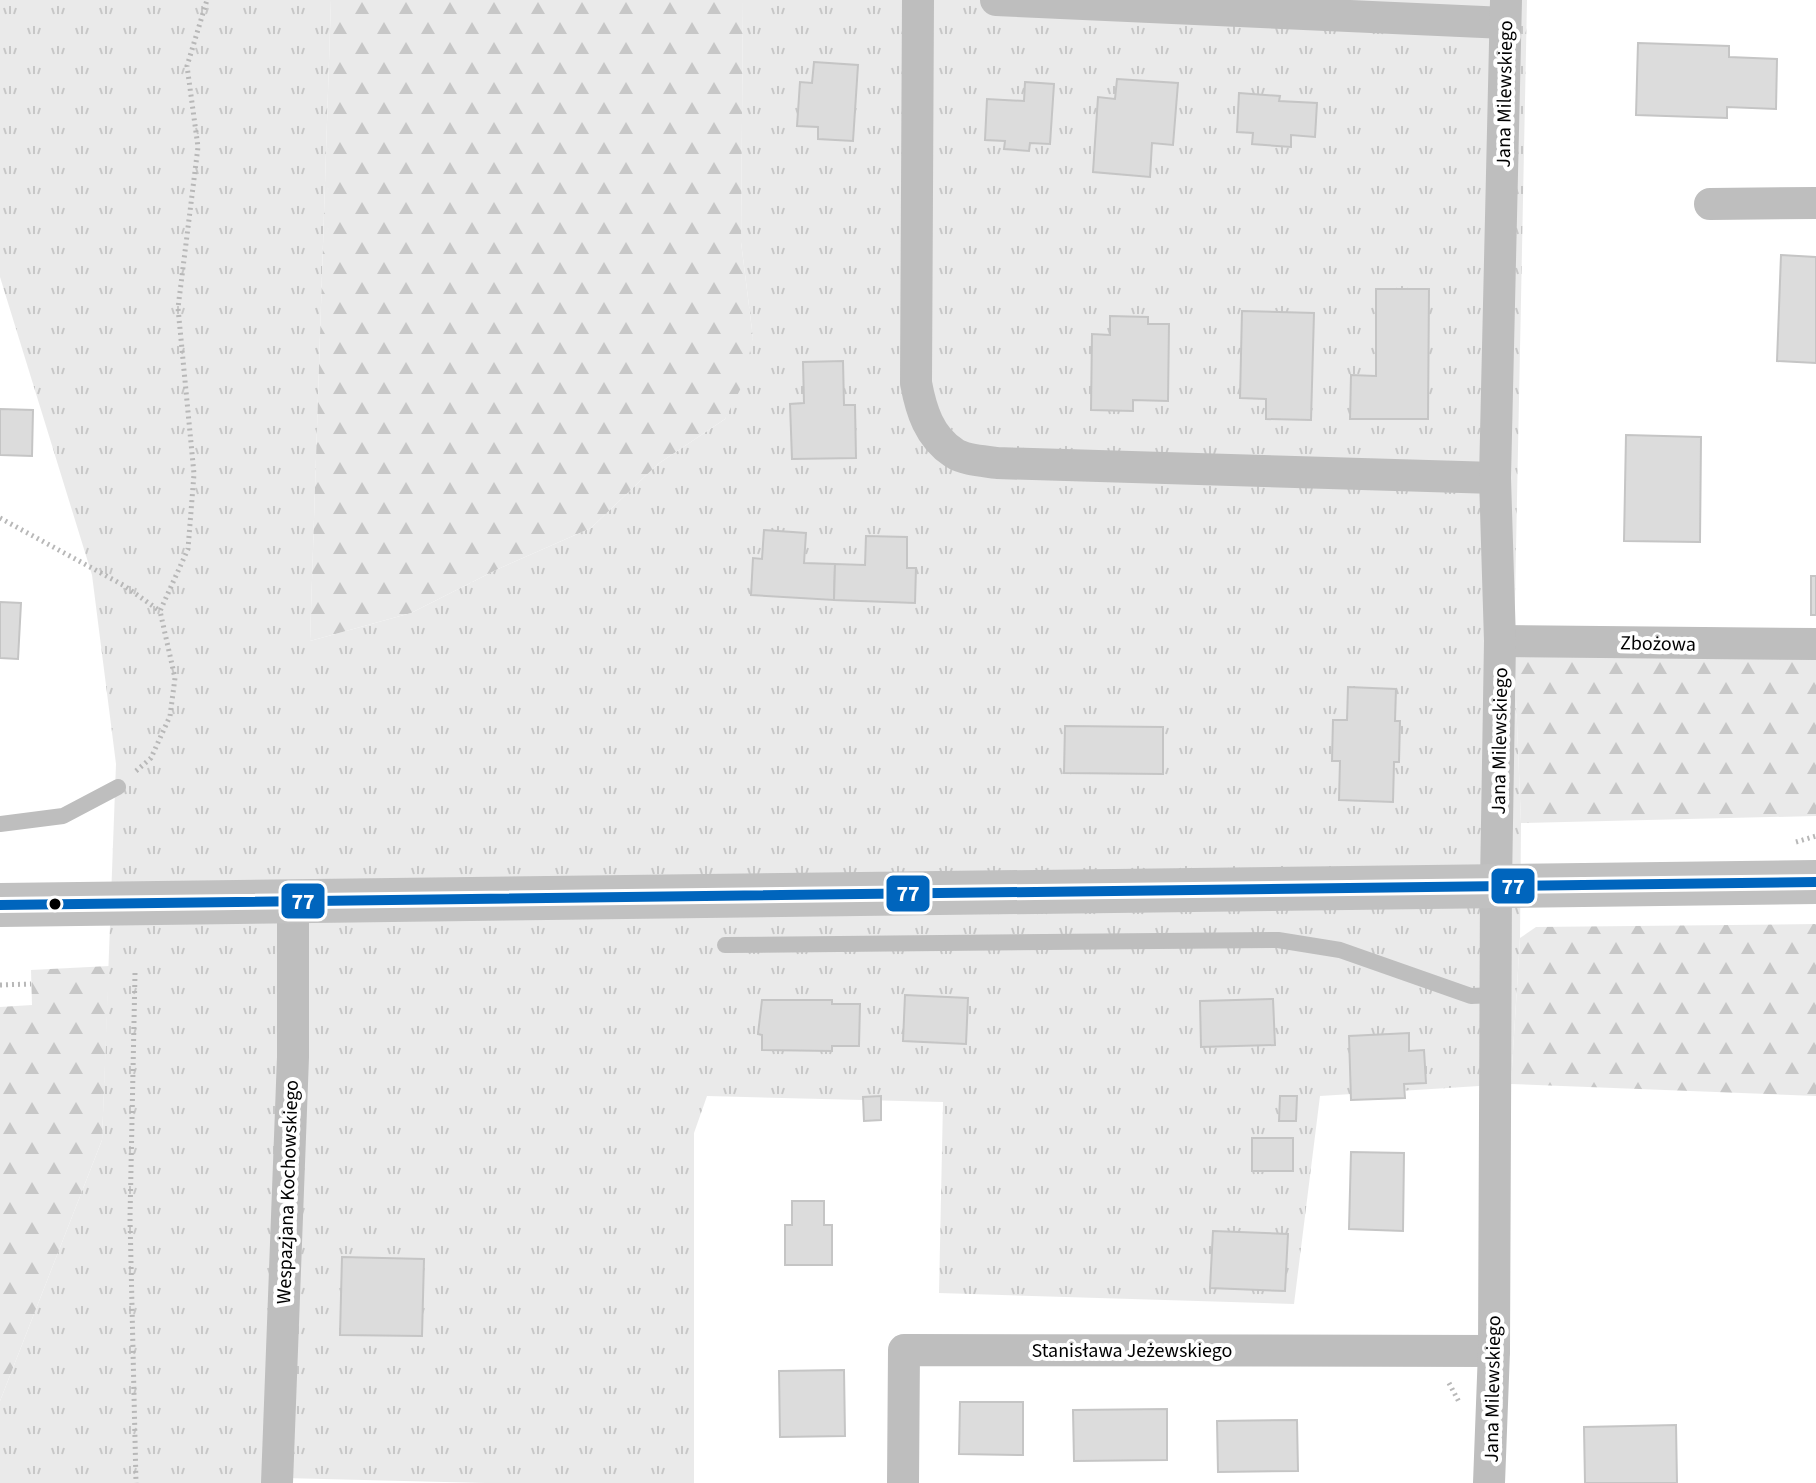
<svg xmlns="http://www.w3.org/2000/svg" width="1816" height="1483" viewBox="0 0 1816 1483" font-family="'Source Sans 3',sans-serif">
<defs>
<pattern id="grass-tufts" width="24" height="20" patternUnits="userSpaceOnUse" patternTransform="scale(2)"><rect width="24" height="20" fill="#eaeaea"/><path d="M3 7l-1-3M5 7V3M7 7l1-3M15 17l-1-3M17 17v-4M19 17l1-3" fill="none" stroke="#c7c7c7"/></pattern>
<pattern id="forest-firs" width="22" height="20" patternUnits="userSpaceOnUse" patternTransform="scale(2)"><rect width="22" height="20" fill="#eaeaea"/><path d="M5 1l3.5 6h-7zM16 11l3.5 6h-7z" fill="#c7c7c7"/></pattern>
</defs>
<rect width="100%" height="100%" fill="#fff"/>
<path fill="url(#grass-tufts)" d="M0 0H331L310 641 411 613 498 569 591 528 658 464 725 419 753 338 741 242 743 0H1527L1514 649 1521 823 1520 938 1511 1084 1320 1096 1294 1304 939 1293 943 1102 707 1096 694 1133V1483H485L283 1478 260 1483H0V1401L102 1140 116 764 92 575 0 277Z"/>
<g fill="url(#forest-firs)">
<path d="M331 0H743L741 242 753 338 742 386 725 419 658 464 591 528 498 569 411 613 310 641Z"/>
<path d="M1514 650 1816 657V816L1521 823Z"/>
<path d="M1816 924V1096L1511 1084 1520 938 1536 927Z"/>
<path d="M109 966 102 1140 0 1401V1007L32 1005 31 970Z"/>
</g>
<g fill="#dcdcdc" stroke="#c5c5c5" stroke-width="2">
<path d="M1638 43 1729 46V57L1777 59 1776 109 1727 107V118L1636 115Z"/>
<path d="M814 62 858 65 853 141 818 139V127L797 126 800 82 812 83Z"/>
<path d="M1117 79 1178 83 1173 145 1152 143 1150 177 1093 172 1098 97 1115 99Z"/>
<path d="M1025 82 1054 84 1050 144 1030 143 1029 151 1004 149 1005 141 985 140 987 99 1024 101Z"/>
<path d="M1239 93 1280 96 1279 101 1317 103 1315 137 1291 135V147L1252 144 1253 133 1237 132Z"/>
<path d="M1781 255 1816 257V363L1777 361Z"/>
<path d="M1376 289H1429L1428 419H1350L1351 375 1376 376Z"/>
<path d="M1242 311 1314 313 1311 420 1266 419V399L1240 398Z"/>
<path d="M1110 316 1148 317V324H1169L1168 401 1133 400V411L1091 410 1092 334 1110 335Z"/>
<path d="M843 361 844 405H855L856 458 792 459 790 404 804 403 803 362Z"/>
<path d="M0 409 33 410 32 456 0 455Z"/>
<path d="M1626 435 1701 437 1700 542 1624 541Z"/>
<path d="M764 530 806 533 804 563 835 564 834 600 751 595 753 558 762 559Z"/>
<path d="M866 536 907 537V568H916L915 603 834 600 835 564 865 565Z"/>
<rect x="1811" y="576" width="5" height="39"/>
<path d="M0 602 21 603 18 659 0 658Z"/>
<path d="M1348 687 1396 689 1395 721H1400L1399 762H1394L1393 802 1339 800 1340 761H1332L1333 720H1347Z"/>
<path d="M1065 726 1163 727V774L1064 773Z"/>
<path d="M905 995 968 998 966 1044 903 1041Z"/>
<path d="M1273 999 1275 1045 1201 1047 1200 1001Z"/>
<path d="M762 1000H832V1004H860L859 1046H832V1051L762 1050V1035L758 1034Z"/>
<path d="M1409 1033V1051L1424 1050 1426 1083 1404 1084 1405 1098 1351 1100 1349 1036Z"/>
<path d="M881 1096V1120L864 1121 863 1097Z"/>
<path d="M1280 1096H1297L1296 1121H1279Z"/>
<rect x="1252" y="1138" width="41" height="33"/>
<path d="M1351 1152 1404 1153 1403 1231 1349 1229Z"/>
<path d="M792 1201H824V1225H832V1265H785V1225H792Z"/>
<path d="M1213 1231 1288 1234 1285 1291 1210 1288Z"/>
<path d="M342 1257 424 1259 422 1336 340 1335Z"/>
<path d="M844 1370 845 1436 780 1437 779 1371Z"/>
<path d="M960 1402H1023V1455L959 1454Z"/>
<path d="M1167 1409V1460L1074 1461 1073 1410Z"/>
<path d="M1297 1420 1298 1471 1218 1472 1217 1421Z"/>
<path d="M1676 1425 1677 1483H1585L1584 1427Z"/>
</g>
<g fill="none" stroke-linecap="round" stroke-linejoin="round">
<g stroke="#b8b8b8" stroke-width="5" stroke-dasharray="2 4" stroke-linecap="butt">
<path d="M0 518 123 585 160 611"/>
<path d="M136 771 151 758 170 716 175 678 160 611 188 549 194 474 178 308 198 147 187 66 207 0"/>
<path d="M1796 842 1816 836"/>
<path d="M135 973 130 1218 136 1483"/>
<path d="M0 985 31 984"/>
<path d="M1449 1383 1459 1402"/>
</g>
<g stroke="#bebebe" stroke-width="16">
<path d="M0 824 63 816 118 787"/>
<path d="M725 945 1278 940 1340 950 1471 996 1495 995"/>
</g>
<g stroke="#bebebe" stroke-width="32">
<path d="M918 0 916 383C921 410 929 437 954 453 964 460 984 461 997 463L1495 478"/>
<path d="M996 0 1505 23"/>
<path d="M1710 204 1816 203"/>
<path d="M1500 641 1816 644"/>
<path d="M277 1483 293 1057V901"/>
<path d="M903 1483 904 1350 1494 1351"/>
<path d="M1489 1483 1494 1351 1496 884 1500 641 1495 478 1506 0"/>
</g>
<path stroke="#c1c1c1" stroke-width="44" d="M0 905 1816 882"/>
<g stroke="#fff" stroke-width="16">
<path id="bus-1" d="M0 905 1816 882"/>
</g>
<use href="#bus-1" stroke="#0065bd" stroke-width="10"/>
</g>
<circle fill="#000" stroke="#fff" stroke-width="3" cx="55" cy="904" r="7"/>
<g text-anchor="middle" stroke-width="8" stroke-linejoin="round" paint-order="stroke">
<g font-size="20" fill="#000" stroke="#fff">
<text transform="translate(1504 94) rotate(-89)" y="7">Jana Milewskiego</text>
<text transform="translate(1658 643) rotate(1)" y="7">Zbożowa</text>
<text transform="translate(1499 741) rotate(-89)" y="7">Jana Milewskiego</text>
<text transform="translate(287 1192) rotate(-88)" y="7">Wespazjana Kochowskiego</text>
<text x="1132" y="1357">Stanisława Jeżewskiego</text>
<text transform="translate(1492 1389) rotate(-89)" y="7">Jana Milewskiego</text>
</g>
</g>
<g stroke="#fff" stroke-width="3">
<rect x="1490" y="867" width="46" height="38" rx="8" fill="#0065bd"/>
<rect x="885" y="874" width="46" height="39" rx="8" fill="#0065bd"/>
<rect x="280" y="882" width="46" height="38" rx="8" fill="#0065bd"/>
</g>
<g font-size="22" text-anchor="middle" font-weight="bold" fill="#fff">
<text x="1513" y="894">77</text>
<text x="908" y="901">77</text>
<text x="303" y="909">77</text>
</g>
</svg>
